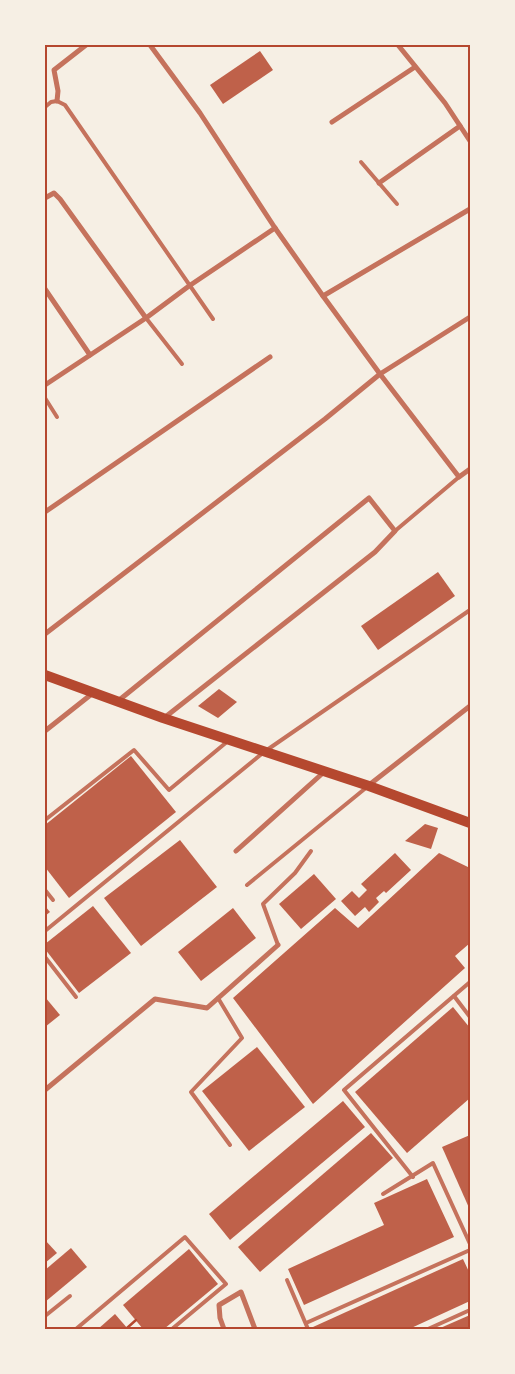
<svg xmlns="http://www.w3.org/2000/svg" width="515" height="1374" viewBox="0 0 515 1374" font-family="Helvetica,sans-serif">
<rect width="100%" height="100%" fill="#f6efe4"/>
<g fill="#bf614a">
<path d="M260 51 273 70 223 104 210 85Z"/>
<path d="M438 572 455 596 378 650 361 626Z"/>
<path d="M219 689 237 702 218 718 198 706Z"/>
<path d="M131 756 176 812 69 898 45 867V825Z"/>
<path d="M425 824 438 828 431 849 405 841Z"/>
<path d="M180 840 217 887 141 946 104 898Z"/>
<path d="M395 853 411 870 386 893 384 891 376 898 379 902 369 912 365 907 355 916 341 901 352 891 359 898 367 890 361 884Z"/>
<path d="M439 853 470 868V943L455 956 465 968 313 1104 233 998 335 908 358 928Z"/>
<path d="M314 874 336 899 301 929 279 904Z"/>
<path d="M45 906 50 912 45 916Z"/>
<path d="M93 906 131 953 79 993 45 949V944Z"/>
<path d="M233 908 256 938 201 981 178 952Z"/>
<path d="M45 997 60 1015 45 1027Z"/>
<path d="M453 1007 470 1028V1098L407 1153 355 1092Z"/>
<path d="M257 1047 305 1107 249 1151 202 1091Z"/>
<path d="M343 1101 365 1127 230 1240 209 1214Z"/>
<path d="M371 1133 393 1158 260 1272 238 1247Z"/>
<path d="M470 1135V1210L442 1147Z"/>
<path d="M427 1179 454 1237 304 1305 288 1269 384 1225 374 1203Z"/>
<path d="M45 1240 57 1253 45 1263Z"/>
<path d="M71 1248 87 1267 45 1302V1270Z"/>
<path d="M189 1249 218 1284 164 1329H143L123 1305Z"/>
<path d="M463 1259 470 1274V1301L409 1329H314L313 1327Z"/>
<path d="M115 1314 128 1329H98Z"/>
<path d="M470 1315V1329H438Z"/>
</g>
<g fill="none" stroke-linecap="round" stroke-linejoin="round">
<path stroke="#b5482f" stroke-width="2.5" d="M127 1328 136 1320"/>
<g stroke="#c5725c" stroke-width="4">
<path d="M45 107 51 102 57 101 65 105 213 319"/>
<path d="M361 162 397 204"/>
<path d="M146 318 182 364"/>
<path d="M45 398 57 417"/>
<path d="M395 531 459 477"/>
<path d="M45 820 134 750 169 790 228 741"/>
<path d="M247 885 367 787"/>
<path d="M45 890 53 900"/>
<path d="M45 931 264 752 470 610"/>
<path d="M278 945 263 904 295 873 311 851"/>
<path d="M45 957 76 997"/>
<path d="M454 996 470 1017"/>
<path d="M218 998 242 1038 191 1092 230 1145"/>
<path d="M413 1177 344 1090 470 982"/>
<path d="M383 1194 433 1163 470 1244"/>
<path d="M287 1280 308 1329"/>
<path d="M45 1316 70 1296"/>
<path d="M306 1323 470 1250"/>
<path d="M76 1329 185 1237 226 1284 172 1329"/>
<path d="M428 1329 470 1310"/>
</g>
<g stroke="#c5725c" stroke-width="5">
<path d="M150 45 200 113 275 228 323 296 380 374 459 477 470 469"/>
<path d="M398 45 445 103 470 141"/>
<path d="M57 101 58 91 54 70 86 45"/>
<path d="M332 122 415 67"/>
<path d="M379 183 460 126"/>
<path d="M45 198 54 193 60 199 146 318"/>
<path d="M45 289 90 355"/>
<path d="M323 296 470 209"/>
<path d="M45 385 146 318 189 286 275 228"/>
<path d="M45 512 270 357"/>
<path d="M45 634 325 419 380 374 470 317"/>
<path d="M118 701 369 498 395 531 375 552 164 718"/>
<path d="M45 731 93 693"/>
<path d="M369 785 470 706"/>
<path d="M236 851 324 772"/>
<path d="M45 1090 155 999 207 1008 278 945"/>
<path d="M224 1329 220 1318 219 1305 241 1292 255 1329"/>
</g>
<path stroke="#b5482f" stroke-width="10" d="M45 675 163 718 369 786 470 823"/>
</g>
<rect width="515" height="1374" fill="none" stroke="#f6efe4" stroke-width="92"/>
<rect x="46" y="46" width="423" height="1282" fill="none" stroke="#b5482f" stroke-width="2"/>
</svg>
